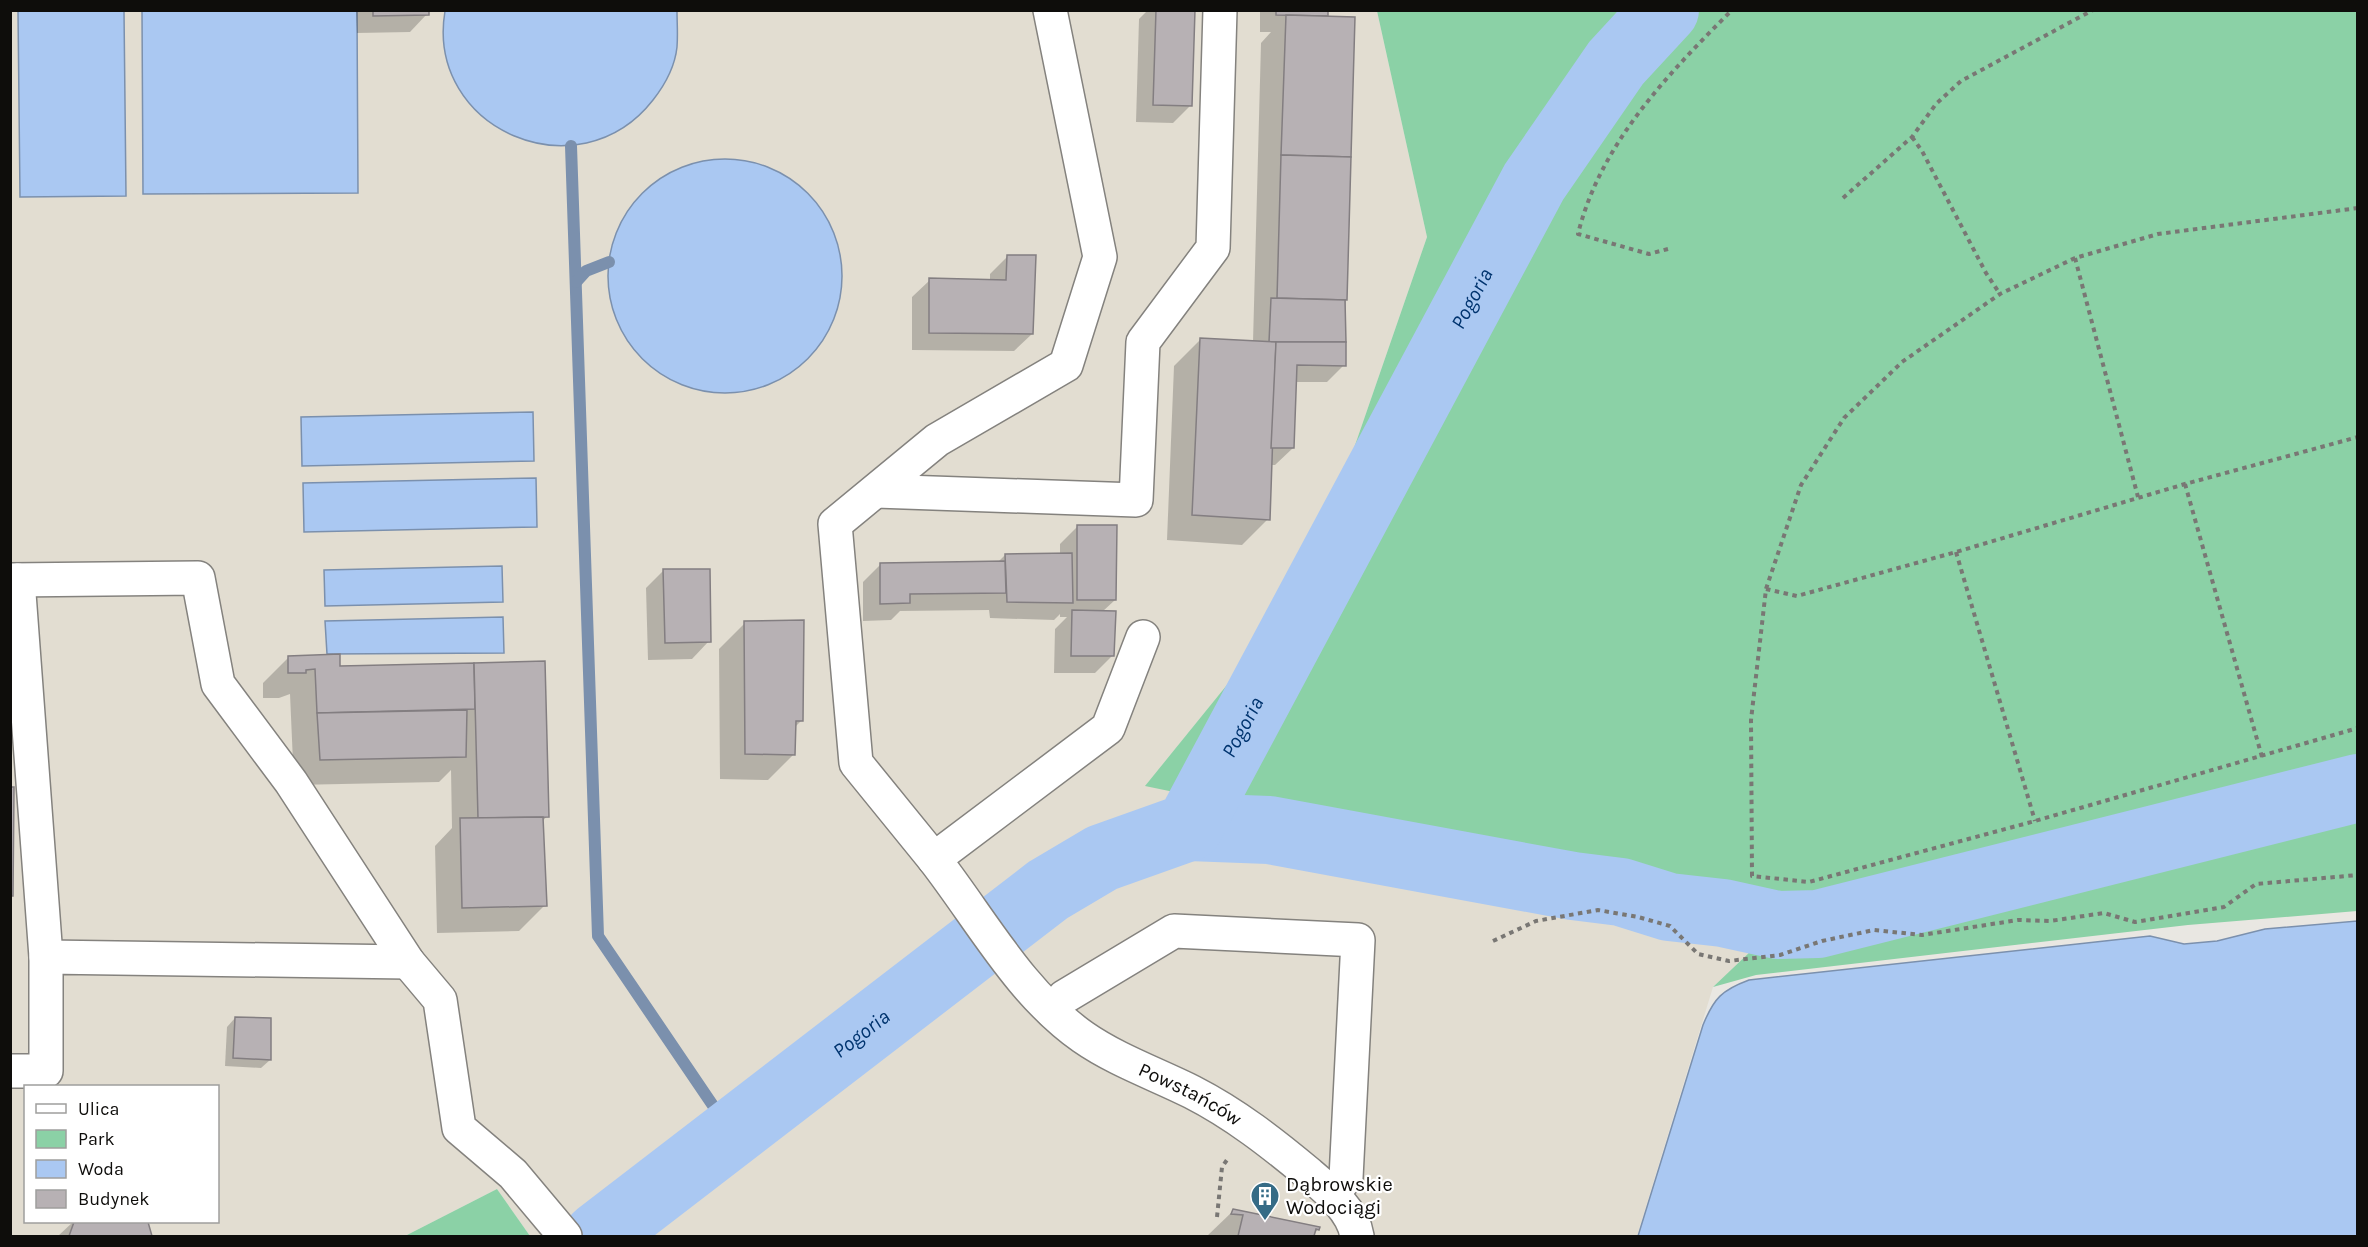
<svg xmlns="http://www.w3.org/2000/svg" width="2368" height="1247" viewBox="0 0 2368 1247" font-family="Karla,sans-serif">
<rect width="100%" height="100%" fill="#e9e7e2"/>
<path fill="#e2ddd1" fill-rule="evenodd" d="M10 11H1377L1427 237 1344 477 1265 638 1146 785 1556 871 1803 903 1713 987 1637 1236H530L497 1189 405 1236H11ZM26 1086H218V1222H26Z"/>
<g fill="#8bd1a6">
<path d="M1377 11H2357V774L1784 921 1803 903 1556 871 1145 786 1265 638 1344 477 1427 237Z"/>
<path d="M2357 815V911L2188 925 1756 975 1713 987 1752 950Z"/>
<path d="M497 1189 530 1236H405Z"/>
</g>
<g fill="#aac8f2" stroke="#7b90ad" stroke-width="1.5">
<path d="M18 11H124L126 196 20 197Z"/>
<path d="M142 11H357L358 193 143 194Z"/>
<path d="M445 11H677C677 22 678 35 677 47 675 66 664 86 653 100 579 195 425 130 445 11Z"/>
<circle cx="725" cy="276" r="117"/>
<path d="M533 412 534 461 302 466 301 417Z"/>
<path d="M536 478 537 527 304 532 303 483Z"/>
<path d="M502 566 503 602 325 606 324 570Z"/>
<path d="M503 617 504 653 327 654 325 621Z"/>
<path d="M2357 921V1236H1638L1703 1025C1714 998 1722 990 1749 980L2150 936 2184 944 2217 941 2265 929Z"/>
</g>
<g fill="#0003">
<path d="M356 10H427V14L410 32 357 33Z"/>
<path d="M1148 10H1194L1191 105 1173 123 1136 122 1139 19Z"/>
<path d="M1260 10H1326L1324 18 1346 299 1344 365 1327 382H1295L1293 448 1275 465H1270L1268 519 1242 545 1167 540 1174 366 1200 340 1253 342 1261 43 1271 32H1260Z"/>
<path d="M1007 257 1032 334 1014 351 912 350V297L930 280 990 281V274Z"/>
<path d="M1077 527 1115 600 1102 612 1113 655 1095 673H1054L1055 629 1067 617H1060V614L1054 620 990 618 989 610 900 611 891 620 863 621V582L881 564 998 562 1005 555H1060V544Z"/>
<path d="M664 570 709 641 692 659 648 660 646 588Z"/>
<path d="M745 623 802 720 794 728V754L768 780 720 779 719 649Z"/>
<path d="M289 657 339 668 544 663 547 816 542 822 545 905 519 931 437 933 435 846 452 828 451 770 439 782 294 785 290 694 279 698H263V683Z"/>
<path d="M235 1018 270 1060 261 1068 225 1066 227 1027Z"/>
<path d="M1233 1211 1318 1229 1313 1236H1207Z"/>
<path d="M73 1222H146L151 1236H58Z"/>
</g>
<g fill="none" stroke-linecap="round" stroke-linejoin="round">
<g stroke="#7b90ad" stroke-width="12">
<path d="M571 146 598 936 716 1110 728 1136"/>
<path d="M576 282 586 271 609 262"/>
</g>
<g stroke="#aac8f2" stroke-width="68">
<path d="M1189 827 1269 830 1573 886 1621 892 1669 907 1723 913 1778 925 1818 924 2358 788"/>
<path id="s1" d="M598 1236 1048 890 1102 858 1189 827 1534 182 1616 63 1665 10"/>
</g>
</g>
<g fill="#b7b1b4" stroke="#837e81" stroke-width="1.5">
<path d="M373 10H429V15L373 16Z"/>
<path d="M1156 10H1195L1192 106 1153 105Z"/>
<path d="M1276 10H1328V16L1276 15Z"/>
<path d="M1286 15 1355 17 1351 157 1281 155Z"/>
<path d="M1281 155 1351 157 1347 300 1277 298Z"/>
<path d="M1007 255H1036L1033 334 929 333V278L1006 280Z"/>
<path d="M1271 298 1345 300 1346 342H1269Z"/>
<path d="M1200 338 1276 342 1270 520 1192 515Z"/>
<path d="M1276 342H1346V366L1297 365 1294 448H1271Z"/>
<path d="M1077 525H1117L1116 600H1077Z"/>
<path d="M1072 553 1073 603 1007 602 1005 554Z"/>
<path d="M1005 561 1006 593 910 594V603L880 604V563Z"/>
<path d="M663 569H710L711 642 665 643Z"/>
<path d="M1072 610 1116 611 1114 656H1071Z"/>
<path d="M804 620 803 721H796L795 755 745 754 744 621Z"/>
<path d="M340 654V666L474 663 475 709 317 713 315 669 306 670V673H288V656Z"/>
<path d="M11 661 13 733H10V661Z"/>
<path d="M545 661 549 817 478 818 474 663Z"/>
<path d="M467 710 466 757 320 760 317 713Z"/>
<path d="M10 787H14L13 896H10Z"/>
<path d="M543 817 547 906 462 908 460 818Z"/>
<path d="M235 1017 271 1018V1060L233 1058Z"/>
<path d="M1233 1209 1320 1227 1319 1230 1316 1229 1314 1236H1238L1243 1215 1231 1214Z"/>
<path d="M74 1222H148L152 1236H69Z"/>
</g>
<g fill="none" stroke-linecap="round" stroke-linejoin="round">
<g stroke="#84827e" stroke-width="36">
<g id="minor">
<path d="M876 491 1136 500 1143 342 1213 248 1220 10"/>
<path d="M10 580 198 578 218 684 291 782 408 962 440 1000 459 1128 513 1174 565 1236"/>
<path d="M18 580 46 957"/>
<path id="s2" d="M1143 637 1108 728 934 859C980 918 1020 993 1083 1037 1116 1060 1156 1074 1192 1092 1235 1114 1272 1143 1308 1173 1327 1189 1353 1210 1357 1236"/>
<path d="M934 859 856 763 835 524 937 440 1066 365 1100 257 1050 10"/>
<path d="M1052 1011 1064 997 1174 931 1358 940 1346 1178 1332 1193"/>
<path d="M10 1071H46V957L408 962"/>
</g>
</g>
<g stroke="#797774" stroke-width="4" stroke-dasharray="4.5 4.5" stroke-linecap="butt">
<path d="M1912 137 1922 151 1986 273 2000 294"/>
<path d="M1843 198 1912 137 1936 104 1961 81 2093 10"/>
<path d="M2358 208 2158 234 2075 258 2000 294 1902 362 1844 418 1801 485 1766 589 1751 720 1752 876 1809 882 2035 821 2358 728"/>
<path d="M1668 249 1649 254 1578 234C1600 144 1668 74 1732 10"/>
<path d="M2075 258 2138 497"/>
<path d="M2185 484 2262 757"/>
<path d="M1956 552 2035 821"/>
<path d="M1766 589 1797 596 1956 552 2185 484 2358 437"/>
<path d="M1493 941 1536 921 1598 910 1638 917 1670 926 1698 954 1729 961 1780 955 1822 941 1874 930 1922 935 2018 920 2050 921 2104 913 2135 922 2224 907 2256 884 2358 875"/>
<path d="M1217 1217 1222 1167 1229 1157"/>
</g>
<use href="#minor" stroke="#fff" stroke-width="33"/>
</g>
<defs>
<g id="building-pin" transform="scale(1.5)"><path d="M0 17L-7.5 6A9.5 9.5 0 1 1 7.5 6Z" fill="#356b86" stroke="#fff"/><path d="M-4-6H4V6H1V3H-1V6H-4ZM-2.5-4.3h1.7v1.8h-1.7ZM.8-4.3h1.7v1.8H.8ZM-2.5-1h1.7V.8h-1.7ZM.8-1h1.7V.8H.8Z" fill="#fff"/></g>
</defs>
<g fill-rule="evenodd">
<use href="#building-pin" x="1265" y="1196"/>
</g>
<g text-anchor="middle" stroke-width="4.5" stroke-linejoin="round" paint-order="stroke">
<g font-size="20" fill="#0e0d0b" stroke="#fff">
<text dy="7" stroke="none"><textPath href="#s2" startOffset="670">Powstańców</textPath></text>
</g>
<g font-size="20" fill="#0e0d0b" stroke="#fff" text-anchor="start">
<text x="1286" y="1191">Dąbrowskie<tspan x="1286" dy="23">Wodociągi</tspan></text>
</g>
<g font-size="21" font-style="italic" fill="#00346f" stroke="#fff">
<text dy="7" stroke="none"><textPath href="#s1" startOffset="1322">Pogoria</textPath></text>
<text dy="7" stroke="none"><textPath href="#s1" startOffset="836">Pogoria</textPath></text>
<text dy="7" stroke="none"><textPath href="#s1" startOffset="332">Pogoria</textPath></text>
</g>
</g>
<rect width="2368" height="1247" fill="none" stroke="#0e0d0b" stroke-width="24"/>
<rect x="24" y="1085" width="195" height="138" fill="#ffffff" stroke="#9f9e9d" stroke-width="1.5"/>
<rect x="36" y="1104" width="30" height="9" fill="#ffffff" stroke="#9f9e9d" stroke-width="1.5"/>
<text x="78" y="1115" font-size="18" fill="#0e0d0b">Ulica</text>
<rect x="36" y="1130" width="30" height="18" fill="#8bd1a6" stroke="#9f9e9d" stroke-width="1.5"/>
<text x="78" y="1145" font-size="18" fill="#0e0d0b">Park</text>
<rect x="36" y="1160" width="30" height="18" fill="#aac8f2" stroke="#9f9e9d" stroke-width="1.5"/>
<text x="78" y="1175" font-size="18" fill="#0e0d0b">Woda</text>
<rect x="36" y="1190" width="30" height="18" fill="#b7b1b4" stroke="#9f9e9d" stroke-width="1.5"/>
<text x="78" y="1205" font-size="18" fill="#0e0d0b">Budynek</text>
</svg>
